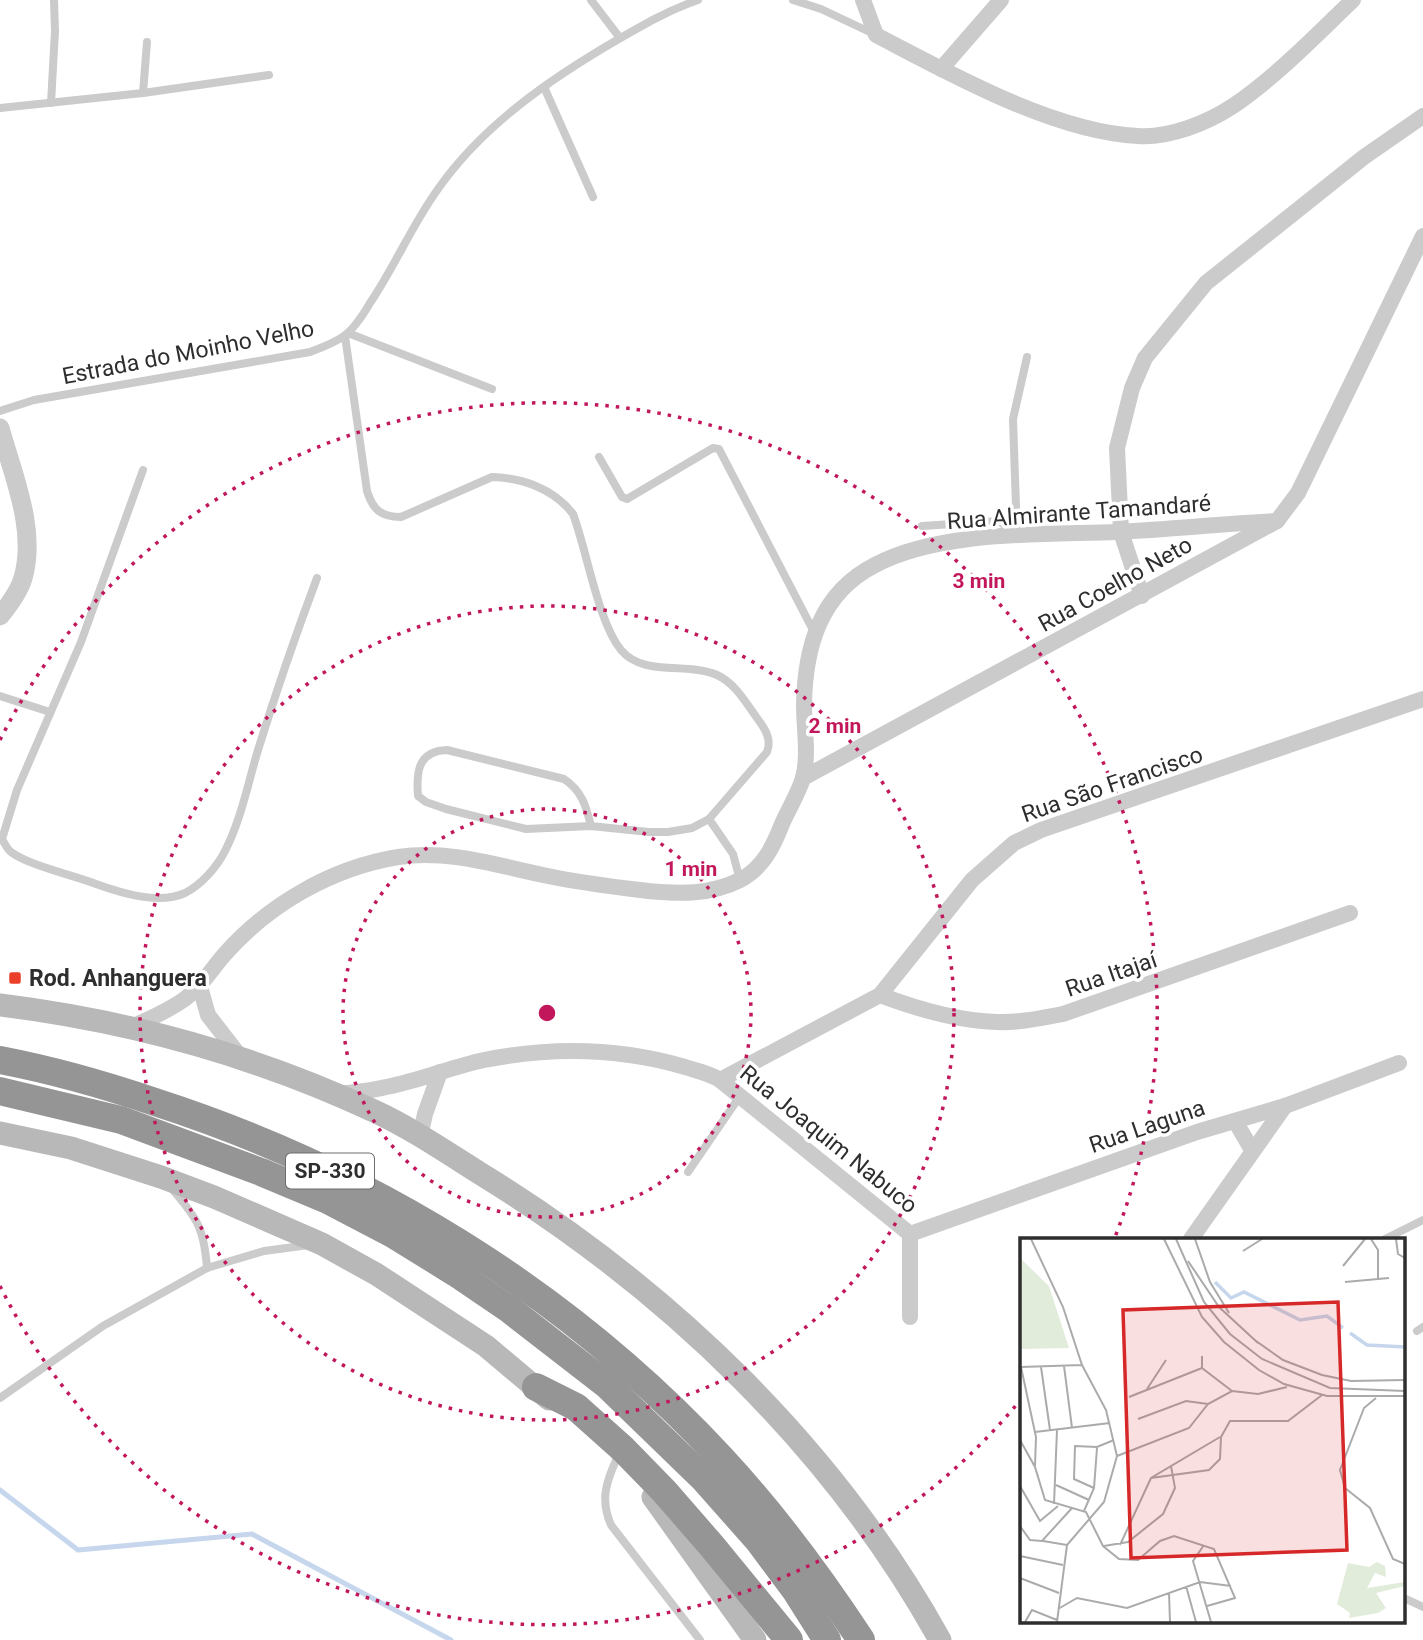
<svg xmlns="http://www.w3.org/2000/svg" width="1423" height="1640" viewBox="0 0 1423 1640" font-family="Roboto,sans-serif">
<rect width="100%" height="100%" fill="#fff"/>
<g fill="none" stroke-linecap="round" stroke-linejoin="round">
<path stroke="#c6d7ed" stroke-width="5" d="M0 1490 78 1550 252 1534 451 1640"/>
<g stroke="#cbcbcb" stroke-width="8">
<path d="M591 0 620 38"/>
<path d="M793 0 821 9 874 34"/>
<path d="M544 87 593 197"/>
<path d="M143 93 269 75"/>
<path d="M51 103 55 31 54 0"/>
<path d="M0 108 143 93 147 42"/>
<path d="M348 333 492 389"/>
<path d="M345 336 367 491C373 510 381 517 401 517L492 477C523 478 554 489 573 514 587 551 598 622 621 650 643 677 688 662 717 675 735 683 746 703 757 718 765 729 772 739 767 752L709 819 692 828 668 832H649L591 826 526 829 446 809 426 802 418 796C416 772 418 751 447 750L564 779C582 791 586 806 591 826"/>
<path d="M0 411 34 400 310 352C321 348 334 343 344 336 355 328 363 315 370 303 395 266 412 225 438 189 483 125 550 79 617 40 643 25 669 10 698 0"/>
<path d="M599 457 622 497 627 499 713 448 719 449 814 632"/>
<path d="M143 470 81 642 17 790 2 839C5 844 7 849 11 852 30 866 73 875 96 884 121 893 159 905 185 893 201 885 217 867 225 851 241 820 248 783 258 750 276 692 296 634 317 578"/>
<path d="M922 526 999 521 1015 534"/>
<path d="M1017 536 1013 419 1027 357"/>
<path d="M0 696 50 712"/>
<path d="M709 819 733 854 740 880"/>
<path d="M688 1172 740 1096"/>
<path d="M172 1189C198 1219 204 1229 207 1268"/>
<path d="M1385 1239 1423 1220"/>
<path d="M1417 1331 1423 1327"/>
<path d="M0 1398 103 1326 207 1268 264 1251 309 1245"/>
<path d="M617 1458C606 1482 600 1500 611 1525L700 1640"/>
<path d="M1404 1598 1423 1607"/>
</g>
<g stroke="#cbcbcb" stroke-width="16">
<path d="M863 0 876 35C951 74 1054 132 1138 136 1170 138 1207 123 1233 106 1277 76 1315 36 1353 0"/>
<path d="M941 69 1001 0"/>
<path d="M1142 596 1121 532 1117 448 1132 388 1145 358 1206 283 1364 157 1423 116"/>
<path d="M803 778 1277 521 1298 493 1423 236"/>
<path d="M200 987 208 1015 242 1059"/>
<path d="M880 995C917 1009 957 1021 997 1022 1019 1023 1041 1018 1063 1014L1350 913"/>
<path d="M128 1029C148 1019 169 1011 186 998 202 986 211 970 224 955 268 905 331 868 398 857 449 849 498 866 548 876 581 883 615 887 648 891 680 894 710 895 740 880 763 868 773 847 782 824 788 810 799 792 803 778 809 755 804 728 804 705 805 647 820 593 875 565 941 530 1044 535 1118 532 1171 529 1224 524 1277 521"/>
<path d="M720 1080 910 1234V1317"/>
<path d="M339 1094C354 1092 371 1091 386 1087 419 1081 451 1067 484 1060 550 1047 620 1048 685 1067 697 1071 709 1073 720 1080L880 995 972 880 1014 843 1041 830 1423 699"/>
<path d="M1235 1121 1252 1150"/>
<path d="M420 1137 425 1114 440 1072"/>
<path d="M910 1234 1197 1132 1285 1106 1399 1063"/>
<path d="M1191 1239 1285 1106"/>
</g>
<path stroke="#cbcbcb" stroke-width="19" d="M0 428C13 475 37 530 23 578 19 592 9 605 0 616"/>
<g stroke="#b8b8b8" stroke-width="23">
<path d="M0 1005C129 1021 256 1056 374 1111 411 1128 446 1152 481 1174 668 1289 833 1447 940 1640"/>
<path d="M0 1133 71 1148 161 1177 214 1197 322 1244 376 1274 486 1346 549 1399"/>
<path d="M653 1497 755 1640"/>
</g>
<g stroke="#959595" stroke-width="28">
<path d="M0 1060C52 1070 105 1085 155 1102 369 1171 567 1292 721 1458 773 1514 819 1576 861 1640"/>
<path d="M0 1091 121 1120 261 1172 328 1200 393 1234 456 1273 509 1309 607 1385 704 1479 758 1540 796 1591 827 1640"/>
<path d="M536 1387 576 1407 623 1449 664 1491 711 1545 789 1640"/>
</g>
</g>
<g fill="none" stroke="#c2185b" stroke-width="3.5" stroke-dasharray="3.5 7">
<circle cx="547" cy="1013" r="204"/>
<circle cx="547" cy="1013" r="407"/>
<path d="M1022 1398A611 611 0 0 1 0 1286M0 740A611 611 0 0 1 1115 1237"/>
</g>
<rect fill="#eb3f2a" stroke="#fff" stroke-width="2.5" x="8" y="971" width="14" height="14" rx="3.5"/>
<g text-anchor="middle" stroke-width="7" stroke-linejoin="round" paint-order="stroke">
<rect fill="#fff" stroke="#6d6d6d" stroke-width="2" x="286" y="1153.5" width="88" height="35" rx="5"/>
<g font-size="21" font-weight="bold" fill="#2e2e2e">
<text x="330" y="1178">SP-330</text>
</g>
<g font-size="23" fill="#2e2e2e" stroke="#fff">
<text transform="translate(188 352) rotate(-11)" y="8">Estrada do Moinho Velho</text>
<text transform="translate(1079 512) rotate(-4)" y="8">Rua Almirante Tamandaré</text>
<text transform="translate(1115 584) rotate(-29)" y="8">Rua Coelho Neto</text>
<text transform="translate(1112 784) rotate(-19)" y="8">Rua São Francisco</text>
<text transform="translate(1111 974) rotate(-19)" y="8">Rua Itajaí</text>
<text transform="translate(1147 1126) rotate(-19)" y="8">Rua Laguna</text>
<text transform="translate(829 1139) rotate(39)" y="8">Rua Joaquim Nabuco</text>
</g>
<g font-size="23" font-weight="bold" fill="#2e2e2e" stroke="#fff" text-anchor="start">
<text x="29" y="986">Rod. Anhanguera</text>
</g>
</g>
<g transform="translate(1020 1238)">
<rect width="385" height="385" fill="#fff"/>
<path d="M0 20 29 48 49 110 0 111ZM357 324 365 328 366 339 355 335 347 350 385 344V348L356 355 366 370 358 375 329 380 330 375 317 366 328 325 349 329Z" fill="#e1ecdb"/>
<path fill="none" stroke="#c6d7ed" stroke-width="3.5" d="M195 44 211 60 224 54 280 82 307 78 323 90M330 95 347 107 385 109"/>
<path fill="none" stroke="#ababab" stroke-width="2" d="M11 1 43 69 62 127 86 172 97 218 84 264 47 307 37 384M144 1 182 79 204 104 239 132 264 146 307 158H385M156 1 184 64 210 96 242 121 310 150 385 153M175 1 190 44 209 75M351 1 358 12V41M376 1 378 16 385 20M223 13 242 1M168 23 199 69 238 105M323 28 345 1M325 44 369 40M236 103 263 122 302 137 331 143 385 142M182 118V130L212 153M44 128 52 190M1 129 16 199 15 228M1 129 62 127M21 129 30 192M127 151 146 122M109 159 182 130M356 160 344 170 320 232 325 250 350 270 373 321 385 326M118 181 166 163 188 166M15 194 90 185M0 202 15 229 25 262 66 274 83 308 99 321 118 322 140 303 154 298 194 311 215 360 187 368M97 218 169 190 188 166 212 153 238 156 267 149M131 240 189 232 200 221 201 199 210 183H268L302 157M36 247 69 262M0 248 20 283 38 268M74 250 54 241 55 208 77 209 94 202M34 266 37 192M64 273 74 250 77 210M0 288 10 302 22 303 52 270M23 303 47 307M100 307 131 240 200 199M184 307 173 323 191 384M84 308 108 304 143 276 155 250 151 228M0 318 43 327M0 340 39 355M166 348 176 384M149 355 150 384M38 371 57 360 107 370 180 344 211 348M5 384 12 372 37 382"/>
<path fill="#d62828" fill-opacity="0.15" stroke="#d62828" stroke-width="3.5" d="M318 64 327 312 111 320 103 72Z"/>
<rect width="385" height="385" fill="none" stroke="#2e2e2e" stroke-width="3.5"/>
</g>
<circle cx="547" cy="1013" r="10" fill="#c2185b" stroke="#fff" stroke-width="3.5"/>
<g font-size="21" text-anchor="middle" font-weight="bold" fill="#c2185b" stroke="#fff" stroke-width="7" stroke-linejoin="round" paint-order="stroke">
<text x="979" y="588">3 min</text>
<text x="835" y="733">2 min</text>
<text x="691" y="876">1 min</text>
</g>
</svg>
